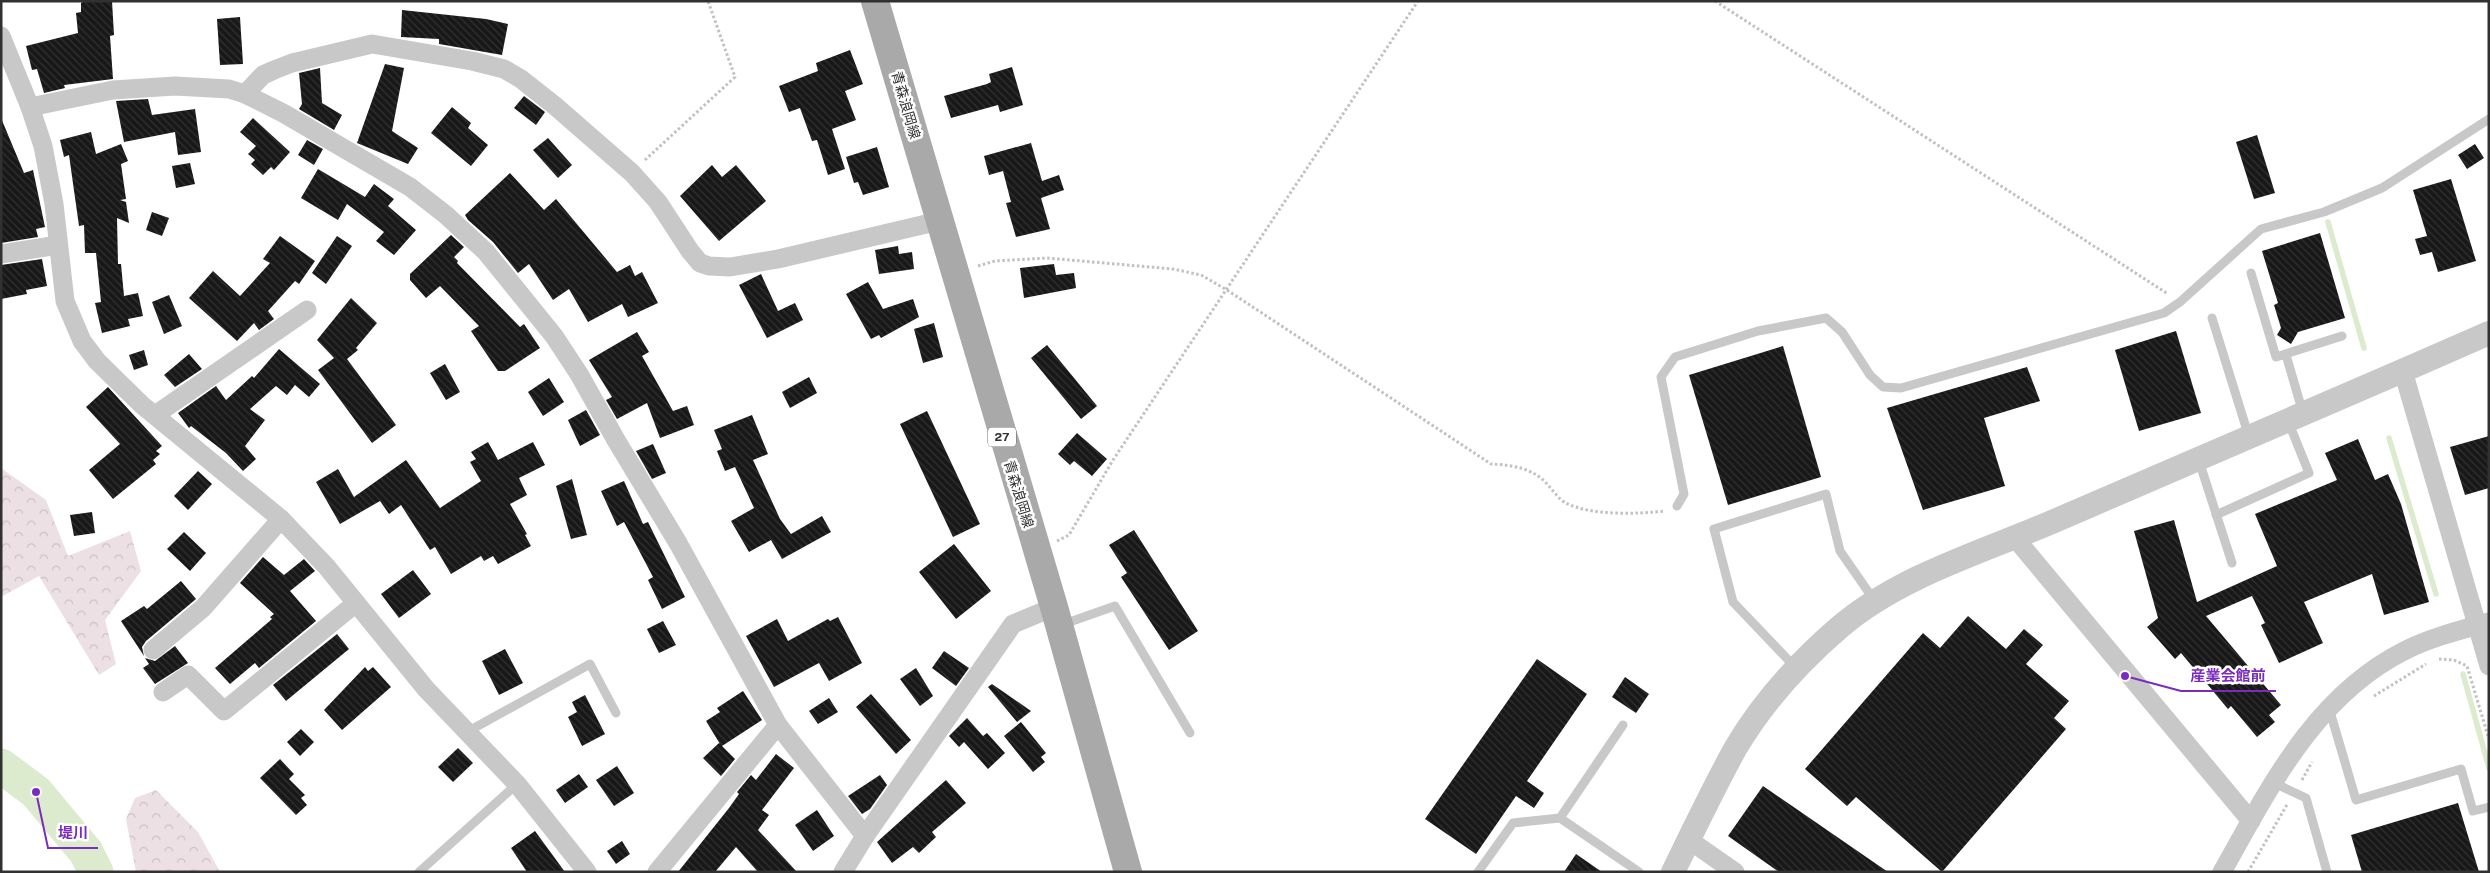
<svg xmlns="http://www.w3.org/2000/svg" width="2490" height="873" viewBox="0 0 2490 873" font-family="'Public Sans','Noto Sans JP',sans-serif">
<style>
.forest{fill:url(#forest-crowns)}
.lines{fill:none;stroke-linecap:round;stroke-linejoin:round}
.stream{stroke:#dceace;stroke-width:5.5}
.river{stroke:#dceace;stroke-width:35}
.building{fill:url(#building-back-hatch)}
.path{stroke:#c1c1c1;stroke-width:3;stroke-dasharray:2.5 2.5;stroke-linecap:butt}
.service{stroke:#c8c8c8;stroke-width:9}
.minor{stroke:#c8c8c8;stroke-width:19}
.tertiary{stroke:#c8c8c8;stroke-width:24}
.primary{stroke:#a9a9a9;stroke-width:28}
.labels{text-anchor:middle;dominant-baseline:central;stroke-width:5;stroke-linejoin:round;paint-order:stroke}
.shield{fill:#fff;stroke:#6f6f6f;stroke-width:1}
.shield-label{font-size:12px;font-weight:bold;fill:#313131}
.street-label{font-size:14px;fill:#313131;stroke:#fff}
.leader{fill:none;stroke:#7b2cbf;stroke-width:2}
.callout-dot{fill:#7b2cbf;stroke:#fff;stroke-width:2}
.callout-label{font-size:15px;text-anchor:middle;font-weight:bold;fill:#7b2cbf;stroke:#fff;stroke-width:5;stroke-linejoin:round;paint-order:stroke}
</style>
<defs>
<pattern id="forest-crowns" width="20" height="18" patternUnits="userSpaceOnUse" patternTransform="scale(1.25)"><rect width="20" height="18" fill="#ece0e5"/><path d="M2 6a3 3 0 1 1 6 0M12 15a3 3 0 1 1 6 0" fill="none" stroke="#cbc1c5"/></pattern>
<pattern id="building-back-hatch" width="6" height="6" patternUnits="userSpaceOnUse" patternTransform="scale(1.25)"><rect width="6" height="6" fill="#181818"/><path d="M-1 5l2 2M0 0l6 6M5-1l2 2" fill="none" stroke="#313131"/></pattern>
</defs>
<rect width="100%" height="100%" fill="#fff"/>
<!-- forest -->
<g class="forest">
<path d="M1 468 46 500 68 556 130 531 141 571 105 620 116 664 99 675 39 576 1 597Z"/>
<path d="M156 790 198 832 220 872H136L126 819 135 798Z"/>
</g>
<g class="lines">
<!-- stream -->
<g class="stream">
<path d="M2328 222 2364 348"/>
<path d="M2389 438 2436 594"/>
<path d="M2463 674 2489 768"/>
</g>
<!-- river -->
<path class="river" d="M1 766 36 792 86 852 96 872"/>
</g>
<!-- building -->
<g class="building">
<path d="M84 1H112L114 35 110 36 113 79 64 85 65 88 44 93 37 69 32 70 26 46 78 33 76 13 81 12V3Z"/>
<path d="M402 10 486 19 508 24 502 55 439 44V39L401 37Z"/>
<path d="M240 17 243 64 220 65 217 19Z"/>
<path d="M850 50 863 84 845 91 856 120 832 129 845 169 828 175 817 140 812 141 800 108 789 112 779 86 818 71 816 63Z"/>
<path d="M385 64 404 68 392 131 418 148 408 164 357 143Z"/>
<path d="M1012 67 1023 105 1000 112 998 105 951 118 944 96 987 84 991 82 989 74Z"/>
<path d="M320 68 322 103 342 115 334 130 299 109 302 104 299 73Z"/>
<path d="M524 96 545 112 536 125 514 108Z"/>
<path d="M148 99 152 115 195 109 201 152 178 155 175 132 124 142 116 101Z"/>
<path d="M452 107 471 123 468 128 488 145 471 166 431 133Z"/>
<path d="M1 118 24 173 33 170 45 227 36 229 38 237 1 243Z"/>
<path d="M253 118 290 152 274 170 271 167 263 175 251 164 255 160 248 154 256 146 240 132Z"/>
<path d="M91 132 96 154 121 144 128 161 121 164 126 199 120 200 126 202 129 223 117 218 118 264H121L124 296 138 293 143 316 128 319 130 326 102 333 95 303 101 302 96 253H85L84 225 79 226 69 155 64 157 60 140Z"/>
<path d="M2257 135 2275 193 2254 199 2236 142Z"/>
<path d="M548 138 572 165 558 178 533 150Z"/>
<path d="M307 140 323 149 314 165 298 155Z"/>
<path d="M1031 143 1042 181 1059 175 1064 190 1041 198 1050 229 1016 237 1006 203 1011 202 1003 171 989 175 984 156Z"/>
<path d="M2475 144 2484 158 2467 169 2458 155Z"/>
<path d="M877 147 889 187 863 195 858 182 854 183 846 157Z"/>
<path d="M190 163 195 184 176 188 172 166Z"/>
<path d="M712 165 722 177 736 165 766 201 719 241 680 196Z"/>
<path d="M318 169 365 197 374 184 394 199 388 206 416 230 394 255 376 241 384 232 347 204 338 220 301 198Z"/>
<path d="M510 173 544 210 556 199 617 272 630 265 635 276 642 272 658 303 628 317 622 304 588 322 569 289 553 300 529 264 518 273 493 242 468 220 465 215Z"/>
<path d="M2451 179 2476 261 2438 272 2432 252 2420 255 2415 239 2427 236 2413 190Z"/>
<path d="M152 212 169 218 162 236 146 230Z"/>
<path d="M2320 233 2345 318 2298 332 2291 344 2277 335 2281 328 2274 305 2278 303 2262 251Z"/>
<path d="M451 235 464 247 454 257 458 261 457 263 520 327 524 324 540 348 505 371H498L471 331 479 326 440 286 426 298 410 280V274Z"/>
<path d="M280 236 315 261 299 284 295 281 268 311 274 319 259 330 254 323 237 341 189 298 213 271 240 296 270 263 263 259Z"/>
<path d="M337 236 352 246 326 284 312 273Z"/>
<path d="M898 246 899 254 912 252 914 269 879 274 875 250Z"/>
<path d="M42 259 47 286 26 290 27 294 1 299V265Z"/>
<path d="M1054 264 1056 275 1074 273 1076 288 1024 298 1020 268Z"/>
<path d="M761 274 778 311 795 303 803 320 767 338 739 285Z"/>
<path d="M868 282 883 309 913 299 919 317 881 338 879 335 871 339 846 294Z"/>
<path d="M169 295 182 326 164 334 152 302Z"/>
<path d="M351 298 377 323 356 348 358 350 347 359 396 425 372 443 318 370 334 358 317 340Z"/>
<path d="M934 323 943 357 923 363 914 329Z"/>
<path d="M2176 331 2201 413 2139 431 2115 350Z"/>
<path d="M637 332 649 352 642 356 673 411 687 406 694 425 660 438 647 403 617 419 606 400 612 397 589 360Z"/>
<path d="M1047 345 1097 406 1081 419 1031 358Z"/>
<path d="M1783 346 1821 477 1728 505 1689 375Z"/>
<path d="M279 349 320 384 309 397 295 385 287 395 276 386 250 409 265 420 245 446 256 459 243 471 226 453 191 426 189 428 178 413 216 386 226 400 252 376 254 378Z"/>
<path d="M144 350 148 365 134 370 129 355Z"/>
<path d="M189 354 202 369 175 387 164 375Z"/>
<path d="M445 364 460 392 446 400 430 373Z"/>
<path d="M2027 367 2040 401 1984 418 2005 486 1923 510 1887 408Z"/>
<path d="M809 377 817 393 790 408 782 392Z"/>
<path d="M549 378 564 402 543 416 528 392Z"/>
<path d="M108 387 162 446 156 451 160 454 153 460 156 464 113 499 89 470 120 444 86 407Z"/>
<path d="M586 410 600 435 580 446 568 420Z"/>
<path d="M927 411 980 524 953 537 900 424Z"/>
<path d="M752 415 768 454 753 460 780 519 791 534 822 516 831 532 782 559 771 540 749 552 731 521 754 508 735 467 725 471 717 451 722 449 714 430Z"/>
<path d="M1077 433 1107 459 1092 476 1074 461 1070 465 1058 454Z"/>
<path d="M2489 436V488L2465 495 2450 447Z"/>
<path d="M2358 439 2375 480 2388 474 2401 504 2429 602 2384 615 2372 574 2304 602 2323 643 2279 663 2261 625 2265 623 2252 596 2206 616 2281 705 2269 715 2275 722 2257 737 2231 706 2228 709 2181 653 2175 659 2147 627 2158 618 2134 531 2174 520 2197 602 2277 566 2255 514 2337 480 2325 453Z"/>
<path d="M488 442 498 460 533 442 545 465 519 478 527 495 510 504 527 534 525 535 531 546 498 564 493 556 484 561 481 556 451 574 435 547 430 550 401 505 389 514 380 501 340 524 316 482 338 469 354 497 406 460 440 508 481 481 470 462 476 459 471 452Z"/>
<path d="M653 444 666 473 652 479 636 451Z"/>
<path d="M198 471 212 484 188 510 174 496Z"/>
<path d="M572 479 587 535 571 539 556 486Z"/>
<path d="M624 481 643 524 648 522 685 597 662 609 648 580 653 577 624 522 617 526 601 491Z"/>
<path d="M92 512 95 533 74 536 70 515Z"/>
<path d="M1134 530 1198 631 1169 650 1121 577 1127 573 1109 545Z"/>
<path d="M184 532 206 553 190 571 167 549Z"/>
<path d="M954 544 991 591 956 619 919 572Z"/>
<path d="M263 557 284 575 304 559 315 571 290 591 316 621 259 668 255 663 230 684 215 668 272 619 270 617 274 614 240 583Z"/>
<path d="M413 570 431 594 399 618 381 594Z"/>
<path d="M181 581 196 599 146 641 142 647 144 656 121 621 144 606 147 609Z"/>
<path d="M1968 616 2006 649 2024 629 2043 645 2026 664 2069 701 2054 718 2066 729 1942 872 1856 797 1847 806 1805 769 1923 633 1940 648Z"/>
<path d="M838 617 862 663 829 681 819 663 774 687 746 636 777 619 788 641 828 619 830 621Z"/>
<path d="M663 621 676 645 659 653 647 629Z"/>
<path d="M337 634 349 649 286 701 273 685Z"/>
<path d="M175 646 188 663 155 684 143 668 149 664 145 658 155 661Z"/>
<path d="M505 649 523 683 499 695 482 661Z"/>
<path d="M944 651 969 668 956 686 932 668Z"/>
<path d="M1537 659 1587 694 1527 781 1544 793 1534 808 1516 796 1476 854 1425 819Z"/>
<path d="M365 667 368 671 373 667 391 687 342 730 324 710Z"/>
<path d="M916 668 933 696 920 706 900 679Z"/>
<path d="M1625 677 1649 694 1636 713 1612 697Z"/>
<path d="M992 684 1031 711 1017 722 988 687Z"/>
<path d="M743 691 762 720 722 746 735 759 721 776 703 758 719 743 720 744 706 721 720 712 717 708Z"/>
<path d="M871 694 911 740 896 754 856 707Z"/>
<path d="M585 695 605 734 582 746 568 717 577 712 572 702Z"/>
<path d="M829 698 838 712 818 724 809 711Z"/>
<path d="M967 718 983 736 987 733 1005 753 988 769 964 742 959 747 949 736Z"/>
<path d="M1021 722 1046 753 1041 757 1045 762 1033 772 1004 736Z"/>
<path d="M301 729 314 742 300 756 287 742Z"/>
<path d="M458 748 473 763 453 782 438 767Z"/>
<path d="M776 754 794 768 762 810 769 815 758 830 797 872H758L736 847 715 872H678L729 808 739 794 737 792 751 775 756 780Z"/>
<path d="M280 759 294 774 289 779 305 795 301 798 307 805 296 815 260 778Z"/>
<path d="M617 766 634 793 614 806 596 780Z"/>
<path d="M579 774 588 787 565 803 556 790Z"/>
<path d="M880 775 887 785 870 809 862 814 848 796Z"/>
<path d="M946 780 966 803 932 832 936 837 919 853 913 847 892 863 877 842Z"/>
<path d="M1763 786 1888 872H1779L1728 836Z"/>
<path d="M2458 803 2479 872H2362L2351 835Z"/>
<path d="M817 810 834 836 813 851 795 825Z"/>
<path d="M535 831 565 872H527L511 848Z"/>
<path d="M622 841 630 854 616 864 607 851Z"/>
<path d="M1576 854 1602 872H1564Z"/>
</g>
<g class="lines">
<!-- path -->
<g class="path">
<path d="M1715 1 2168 294"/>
<path d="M645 160 735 77 708 1"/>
<path d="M978 266 995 261 1047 258 1173 269 1201 275 1227 290 1491 464C1512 465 1533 468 1547 484 1553 490 1559 500 1566 503 1591 516 1638 514 1665 511"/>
<path d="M1057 541 1069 535 1113 460 1418 1"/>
<path d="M2439 659 2454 660 2467 666 2489 739"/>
<path d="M2374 696 2426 664"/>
<path d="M2302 780 2312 762"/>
<path d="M2248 872 2288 803"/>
</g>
<!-- service -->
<g class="service">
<path d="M2251 273 2276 357 2342 336"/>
<path d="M2212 318 2249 437"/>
<path d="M2286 355 2303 413"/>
<path d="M2199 461 2232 563"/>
<path d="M1677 506 1684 494 1661 377 1675 357 1758 331 1826 318 1842 332 1870 375 1883 387 1901 388 2164 313 2180 302 2261 229 2324 212 2382 188 2489 119"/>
<path d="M2216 515 2309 473 2288 421"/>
<path d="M1061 625 1115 606 1190 733"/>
<path d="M1796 668 1733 602 1714 529 1826 494 1840 551 1874 600"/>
<path d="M2329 708 2356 800 2461 769 2473 811 2489 807"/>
<path d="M467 732 590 664 616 713"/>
<path d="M2274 783 2306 798 2327 872"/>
<path d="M1560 818 1623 725"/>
<path d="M419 872 517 784"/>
<path d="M1478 872 1513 823 1560 818 1639 872"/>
</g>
<!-- minor -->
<g class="minor">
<path d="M1 36 30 107 43 146 54 204 65 301 82 341 97 361 142 405 281 519 326 566 426 689 517 784 587 872"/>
<path d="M245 94 263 75 274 70 292 63 372 44 472 61 504 69 521 79 554 105 632 173 658 202 690 251 700 263 709 266 730 267 778 259 939 221"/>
<path d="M30 107 113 90 175 86 229 89 245 94 283 113 410 187 446 215 486 252 554 336 579 374 616 440 678 543 778 725 865 836"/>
<path d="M1 254 58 245"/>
<path d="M2403 371 2489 666"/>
<path d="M155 415 307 310"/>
<path d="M2015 538 2251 821"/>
<path d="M153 650 203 608 281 519"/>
<path d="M163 692 188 675 224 711 356 603"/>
<path d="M1689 840 1735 872"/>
<path d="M657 872 778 725"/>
<path d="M843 872 865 836 1013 624 1054 607"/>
<path d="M2222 872C2270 787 2315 695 2406 650 2432 637 2461 630 2489 622"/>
</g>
<!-- tertiary -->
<path class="tertiary" d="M1673 872C1693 831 1713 789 1735 749 1762 703 1800 661 1841 626 1903 574 1986 551 2059 519 2202 457 2346 396 2489 333"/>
<!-- primary -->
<path class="primary" d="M875 1 1054 607 1128 872"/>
</g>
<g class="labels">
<!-- shield labels -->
<rect class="shield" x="988" y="427.5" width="28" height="19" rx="4"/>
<g class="shield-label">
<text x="1002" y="437">27</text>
</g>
<!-- street labels -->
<g class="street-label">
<text transform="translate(906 105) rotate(74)">青森浪岡線</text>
<text transform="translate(1019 494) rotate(73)">青森浪岡線</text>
</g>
</g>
<!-- callouts -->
<path class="leader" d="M2125 676L2181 691H2276M36 792L48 848H98"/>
<g class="callout-dot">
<circle cx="2125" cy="676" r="5"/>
<circle cx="36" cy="792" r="5"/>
</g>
<g class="callout-label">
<text x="2228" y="681">産業会館前</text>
<text x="73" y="838">堤川</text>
</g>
<!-- border -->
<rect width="2490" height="873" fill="none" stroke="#313131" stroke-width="5"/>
</svg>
